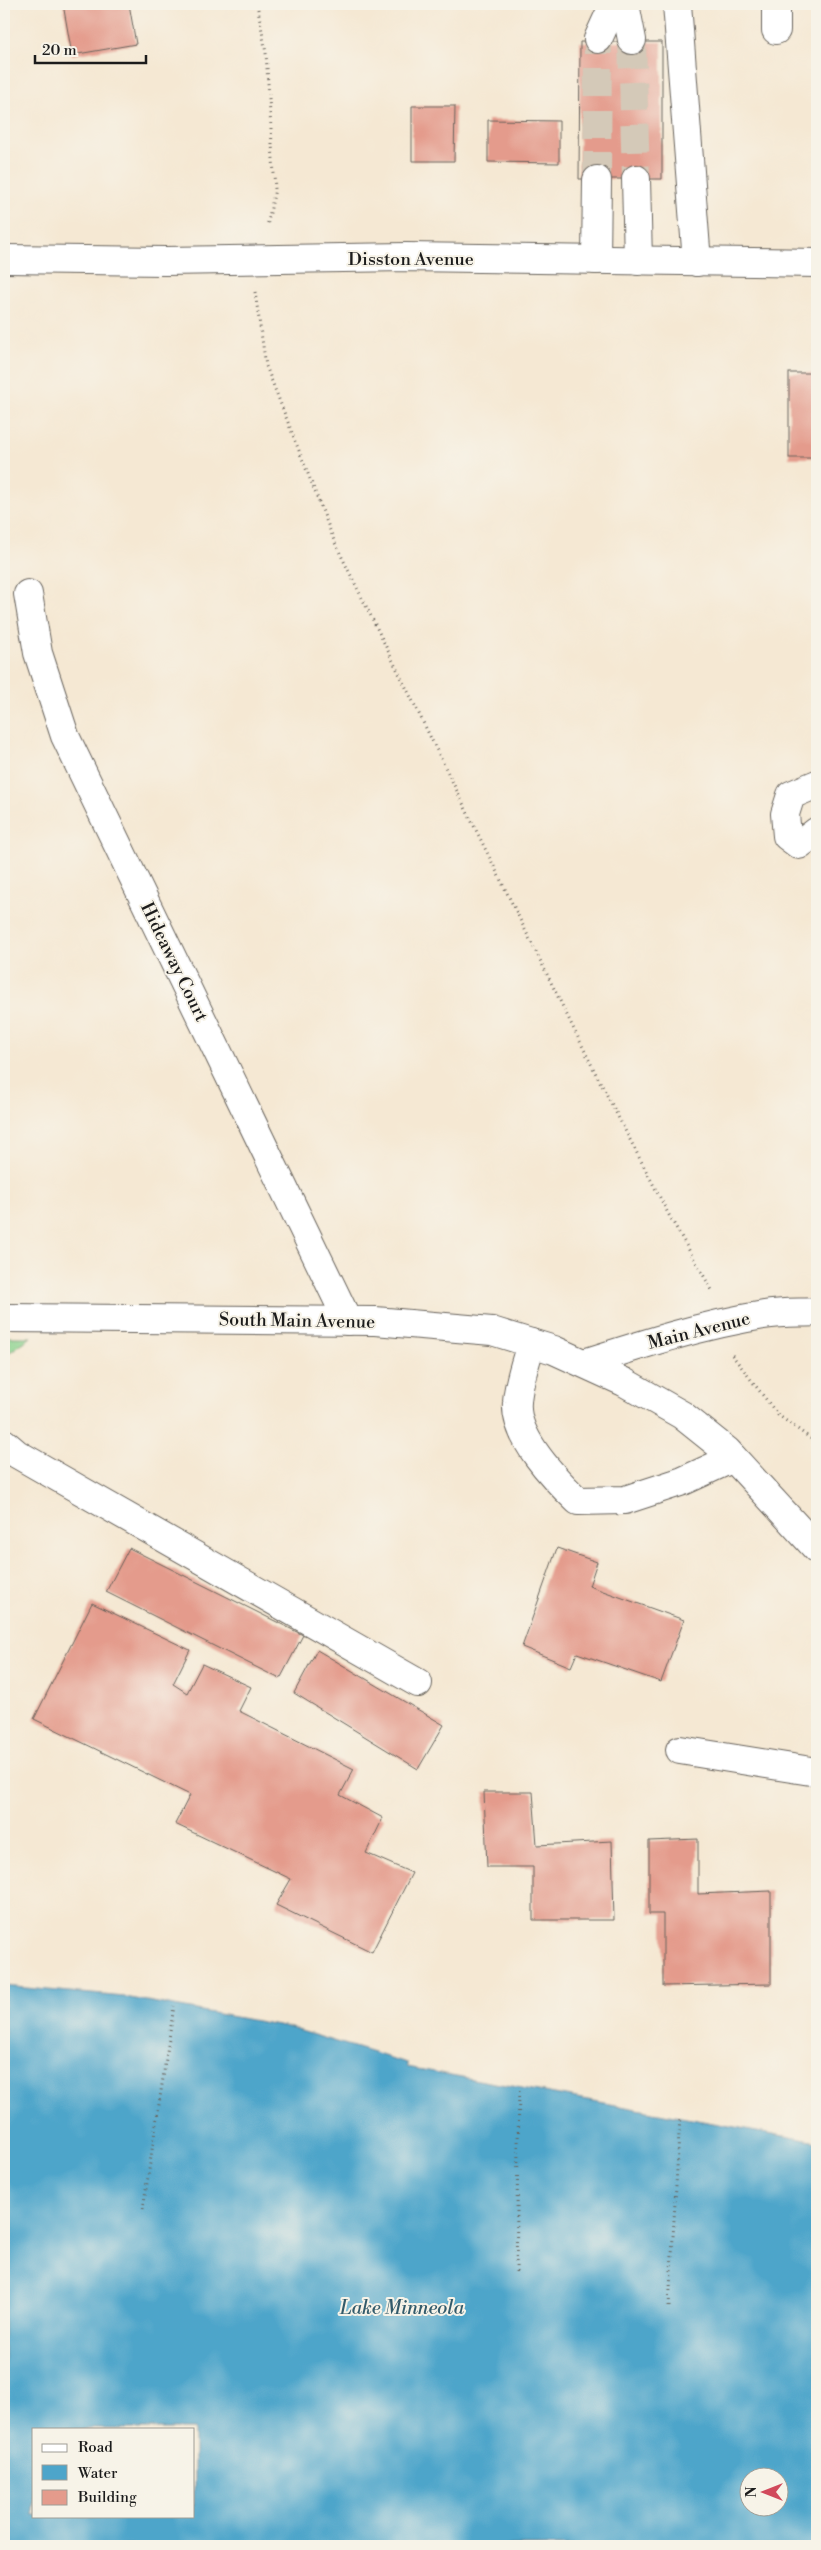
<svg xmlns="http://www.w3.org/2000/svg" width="821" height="2550" viewBox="0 0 821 2550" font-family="'Libre Bodoni',serif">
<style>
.green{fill:#89d18c;stroke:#527654}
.water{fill:#4da5ca;stroke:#346073;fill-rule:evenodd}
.building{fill:#e49b8c}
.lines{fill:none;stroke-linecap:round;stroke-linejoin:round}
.minor-tunnel{stroke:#d4c9b8;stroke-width:28;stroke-dasharray:28 14;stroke-linecap:butt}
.minor-casing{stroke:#68635c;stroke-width:30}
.path{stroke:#68635c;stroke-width:3;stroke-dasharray:1 4;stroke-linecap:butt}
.minor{stroke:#fff;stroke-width:28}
.labels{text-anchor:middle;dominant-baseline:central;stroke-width:4;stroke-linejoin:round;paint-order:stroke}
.street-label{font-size:18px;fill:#1c1c1c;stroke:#f7f3e8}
.water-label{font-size:19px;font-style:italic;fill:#325a6a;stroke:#f7f3e8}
</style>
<rect width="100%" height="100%" fill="#f7f3e8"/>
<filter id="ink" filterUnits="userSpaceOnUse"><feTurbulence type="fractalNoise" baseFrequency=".02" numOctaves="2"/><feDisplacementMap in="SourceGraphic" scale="10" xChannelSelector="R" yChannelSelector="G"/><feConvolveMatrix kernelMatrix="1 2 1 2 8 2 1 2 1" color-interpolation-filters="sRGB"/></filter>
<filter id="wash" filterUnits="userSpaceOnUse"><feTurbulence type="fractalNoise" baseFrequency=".0096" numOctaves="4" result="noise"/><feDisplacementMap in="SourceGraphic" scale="20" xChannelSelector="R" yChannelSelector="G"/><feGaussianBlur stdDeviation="1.12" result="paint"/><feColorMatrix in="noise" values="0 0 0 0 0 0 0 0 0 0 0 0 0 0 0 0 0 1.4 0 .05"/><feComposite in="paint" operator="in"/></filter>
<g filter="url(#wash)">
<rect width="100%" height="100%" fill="#f5e8d3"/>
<!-- green -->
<path class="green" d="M4 1337H31L4 1356Z"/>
<!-- water -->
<path class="water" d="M4 1986 125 1997 284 2026 407 2063V2067L817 2142V2546H4ZM34 2429H194V2516H34ZM748 2478H778V2508H748Z"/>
<g id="blocks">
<!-- building -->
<g class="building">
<path d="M63 4H129L136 44 72 55Z"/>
<path d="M580 42H662V179H579Z"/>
<path d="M412 106H455L454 161H412Z"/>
<path d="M488 120 559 121V163L488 162Z"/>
<rect x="789" y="373" width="28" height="85"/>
<path d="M129 1548 303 1635 280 1679 106 1592Z"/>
<path d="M557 1548 597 1562 589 1586 684 1620 661 1682 577 1653 571 1667 522 1647Z"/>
<path d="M92 1603 190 1650 173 1684 187 1693 202 1664 251 1687 239 1711 354 1769 340 1795 383 1818 366 1853 412 1873 372 1952 276 1905 291 1879 175 1824 190 1795 34 1719Z"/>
<path d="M317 1650 444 1725 418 1769 294 1693Z"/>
<path d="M484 1792H533L537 1845 612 1841 614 1920H533V1867H487Z"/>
<path d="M698 1839V1894L771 1891V1984L663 1986V1914H649V1841Z"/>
</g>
</g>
</g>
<g filter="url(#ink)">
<use href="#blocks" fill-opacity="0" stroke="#68635c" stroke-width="1"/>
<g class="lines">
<!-- minor-tunnel -->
<g class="minor-tunnel">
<path d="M632 40 636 179"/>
<path d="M597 180 598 39"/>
</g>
<defs>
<g id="minor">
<path d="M625 4 632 40"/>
<path d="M677 4 697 262"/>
<path d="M776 30V4"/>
<path d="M598 39 614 4"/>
<path d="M636 179 638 261"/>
<path d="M4 259 165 261 406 257 817 263"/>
<path d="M596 260 597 180"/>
<path d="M28 594 38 653 65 736 348 1321"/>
<path d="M817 784 791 795 785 814 787 836 799 845 817 831"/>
<path d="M4 1318 375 1321 492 1331 554 1350 624 1382 682 1415 727 1451 817 1549"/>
<path d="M531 1343C526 1362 518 1383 517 1402 514 1437 555 1479 578 1501L625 1500 683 1481 733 1458"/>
<path d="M584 1363C643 1344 702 1325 764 1315 781 1312 800 1313 817 1312"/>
<path d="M4 1443 17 1454 418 1683"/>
<path d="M680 1750 817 1772"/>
</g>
</defs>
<!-- minor casing -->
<use href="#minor" class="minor-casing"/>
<!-- path -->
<g class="path">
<path d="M257 4 266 53 275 189 267 227"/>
<path d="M255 292 266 366 335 543 595 1072 670 1217 713 1292"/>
<path d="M732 1355 778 1415 817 1443"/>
<path d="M143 2209 174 2006"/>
<path d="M516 2272 519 2087"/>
<path d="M669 2306 680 2117"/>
</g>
<!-- minor -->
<use href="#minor" class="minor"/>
</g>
</g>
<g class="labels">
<!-- street labels -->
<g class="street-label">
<text x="411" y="259">Disston Avenue</text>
<text transform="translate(174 962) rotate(64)">Hideaway Court</text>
<text transform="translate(297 1321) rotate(1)">South Main Avenue</text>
<text transform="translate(699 1331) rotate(-14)">Main Avenue</text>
</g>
<!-- water labels -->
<g class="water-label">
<text x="402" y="2308">Lake Minneola</text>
</g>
</g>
<!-- margin -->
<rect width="821" height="2550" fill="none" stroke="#f7f3e8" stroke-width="20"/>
<!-- legend -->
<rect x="32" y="2428" width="162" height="90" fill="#f7f3e8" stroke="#9f9d96"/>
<rect x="42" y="2444" width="25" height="8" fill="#ffffff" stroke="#9f9d96"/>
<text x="78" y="2452" font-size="15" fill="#1c1c1c">Road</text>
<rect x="42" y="2465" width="25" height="15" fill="#4da5ca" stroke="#9f9d96"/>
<text x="78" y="2478" font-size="15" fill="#1c1c1c">Water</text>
<rect x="42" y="2490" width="25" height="15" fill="#e49b8c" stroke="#9f9d96"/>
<text x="78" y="2502" font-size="15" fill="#1c1c1c">Building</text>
<!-- north arrow -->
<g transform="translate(764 2492) rotate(270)"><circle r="24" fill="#f7f3e8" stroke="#9f9d96"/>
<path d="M0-4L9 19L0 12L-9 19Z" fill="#d1495b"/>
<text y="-8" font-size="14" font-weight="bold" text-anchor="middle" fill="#1c1c1c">N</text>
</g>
<!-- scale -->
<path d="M35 55v8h111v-8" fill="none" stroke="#1c1c1c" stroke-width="2.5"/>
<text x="42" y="55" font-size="15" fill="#1c1c1c" stroke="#f7f3e8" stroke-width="4" paint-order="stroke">20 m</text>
</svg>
